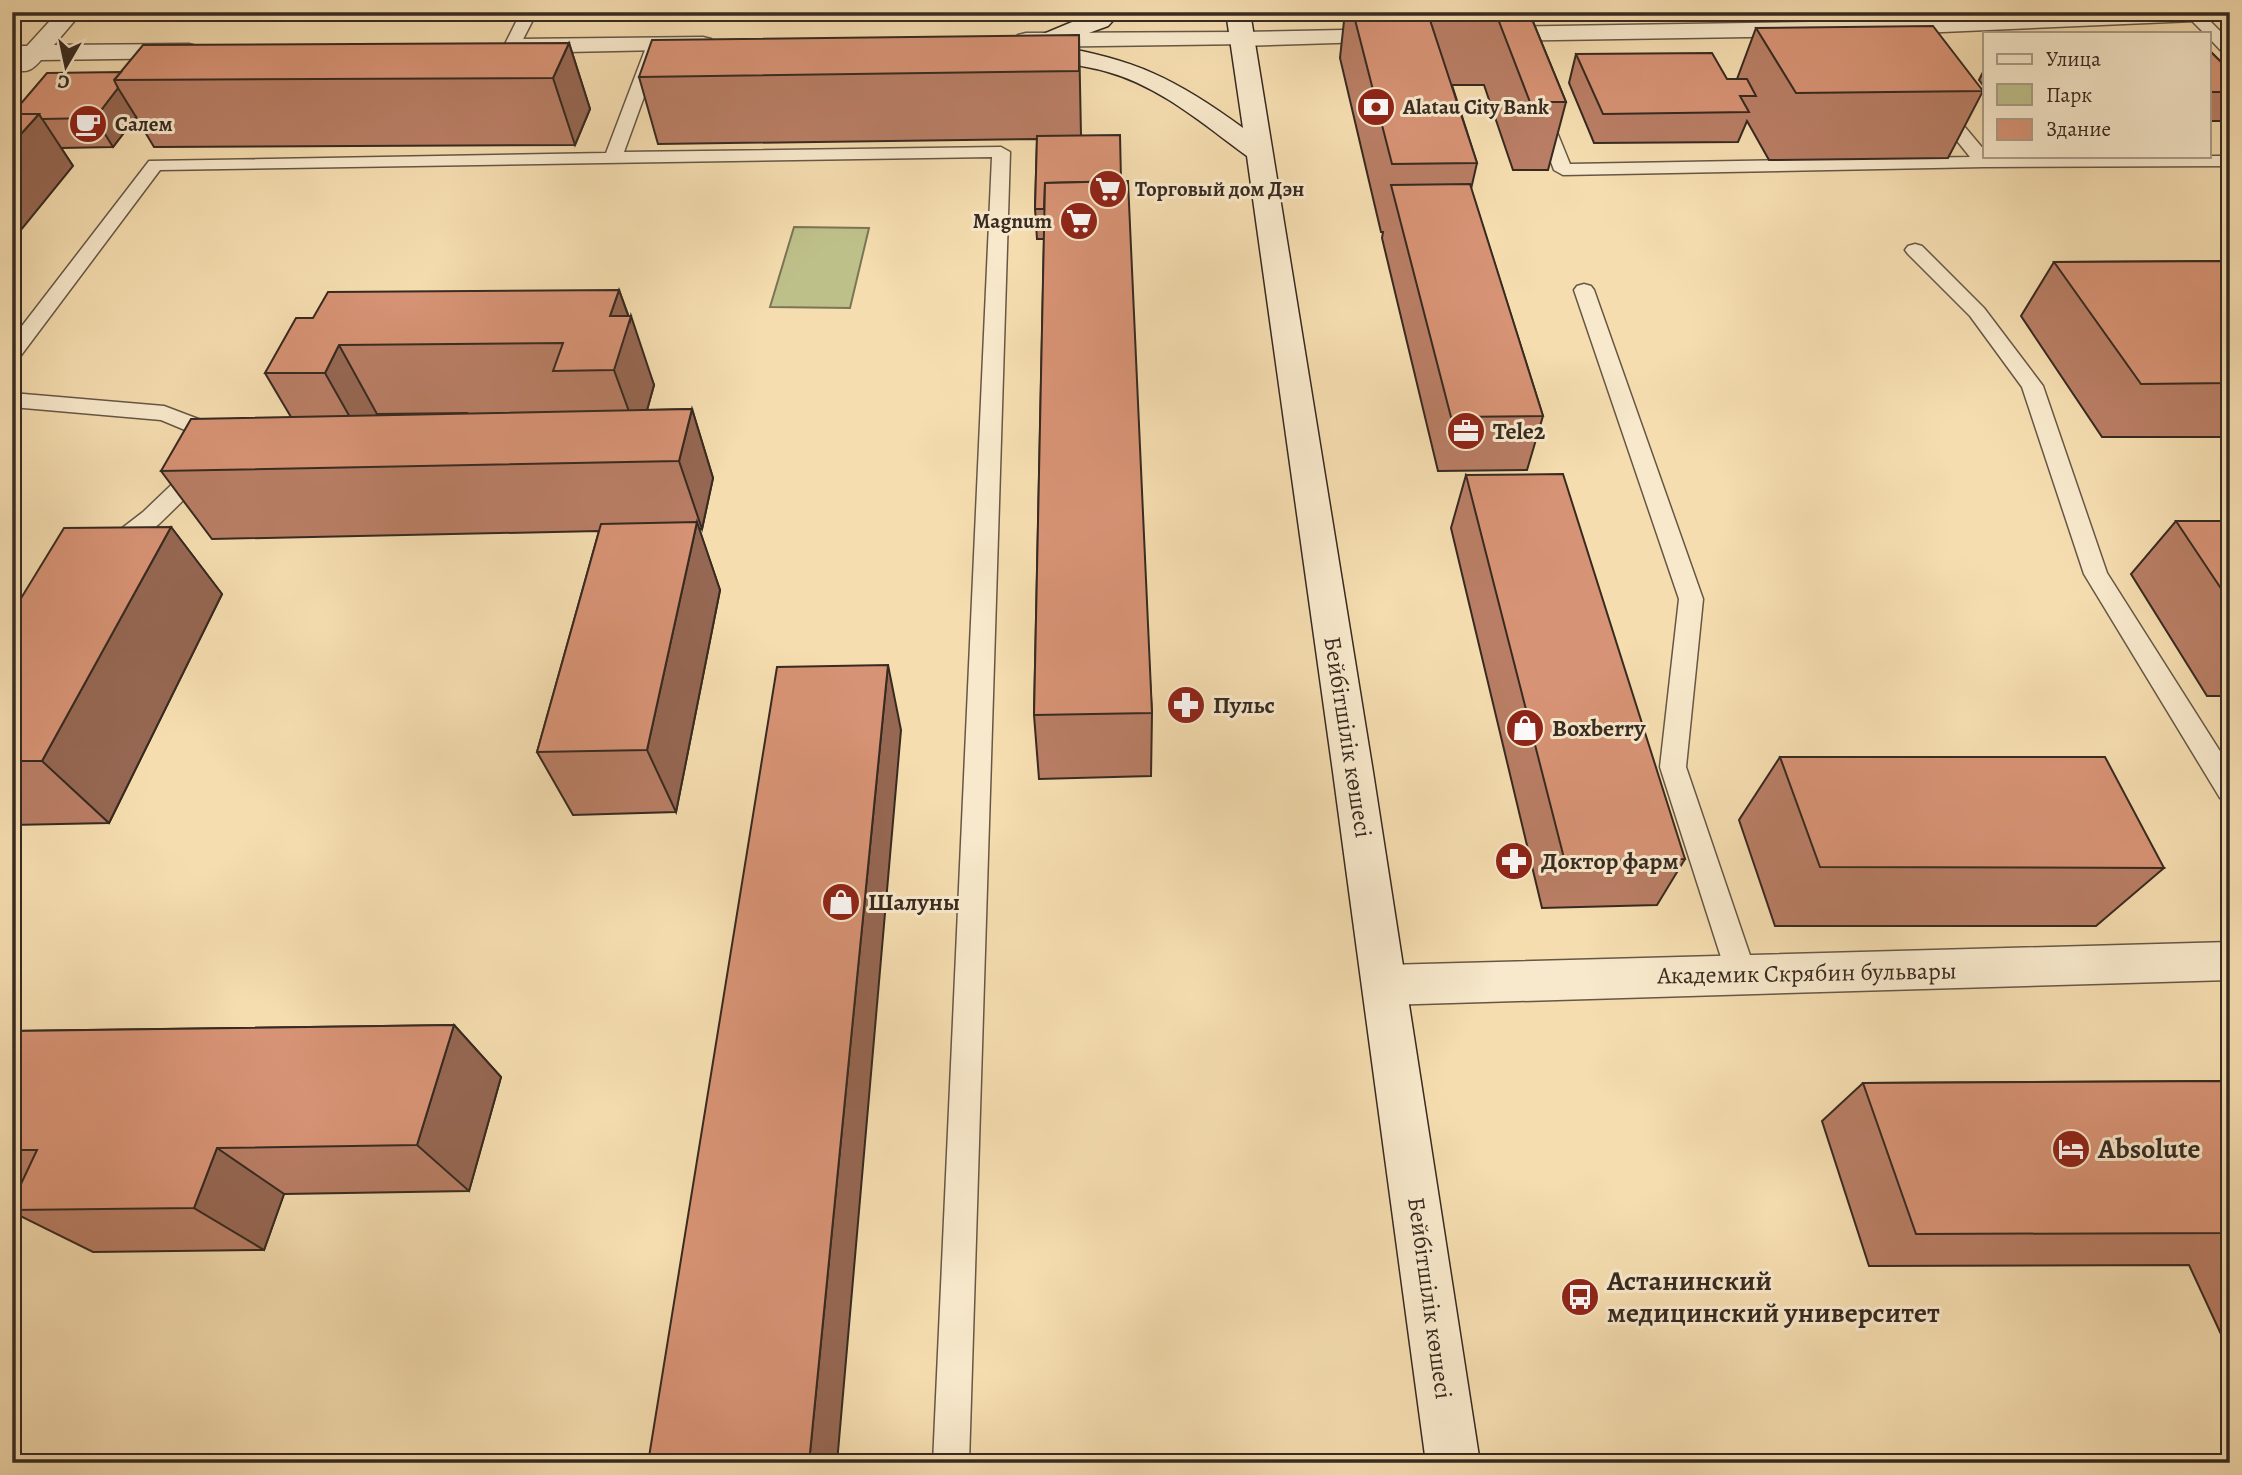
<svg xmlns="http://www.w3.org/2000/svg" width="2242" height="1475" viewBox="0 0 2242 1475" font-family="Alegreya,serif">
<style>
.green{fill:#bec08a;stroke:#7a7556;stroke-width:2}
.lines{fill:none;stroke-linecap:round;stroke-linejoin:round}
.service-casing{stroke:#665745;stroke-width:3}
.minor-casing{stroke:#665745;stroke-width:3}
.tertiary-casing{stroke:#665745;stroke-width:3}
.secondary-casing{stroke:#372a21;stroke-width:3}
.service{fill:#f8e9cc;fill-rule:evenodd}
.minor{fill:#f8e9cc;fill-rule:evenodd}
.tertiary{fill:#f8e9cc;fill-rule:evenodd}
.secondary{fill:#f8e9cc;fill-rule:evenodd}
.wall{fill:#b97e65;stroke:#372a21;stroke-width:2;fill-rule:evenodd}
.shaded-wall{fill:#966752;stroke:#372a21;stroke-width:2}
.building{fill:#d79375;stroke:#372a21;stroke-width:2}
.labels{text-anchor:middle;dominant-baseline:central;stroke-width:6;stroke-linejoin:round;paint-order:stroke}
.far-poi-label{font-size:21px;font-weight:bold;fill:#372a21;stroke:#f8e9cc;text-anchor:start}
.poi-label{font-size:24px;font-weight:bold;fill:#372a21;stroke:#f8e9cc;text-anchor:start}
.street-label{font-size:24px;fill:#372a21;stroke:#f8e9cc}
.near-poi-label{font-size:28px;font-weight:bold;fill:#372a21;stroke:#f8e9cc;text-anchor:start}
</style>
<rect width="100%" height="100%" fill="#f5ddb0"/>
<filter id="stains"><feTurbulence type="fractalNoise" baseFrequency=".00286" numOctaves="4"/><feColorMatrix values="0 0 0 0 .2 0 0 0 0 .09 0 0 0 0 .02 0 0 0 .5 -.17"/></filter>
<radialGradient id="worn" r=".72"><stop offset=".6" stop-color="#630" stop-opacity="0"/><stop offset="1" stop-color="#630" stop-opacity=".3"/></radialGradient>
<!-- green -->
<path class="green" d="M794 227 869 228 850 308 770 307Z"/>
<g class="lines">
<defs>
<g id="service">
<path d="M521 12H537L518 49H506L504 46Z"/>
<path d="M2187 12H2230V19H2208L2230 41V56L2224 54 2209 38V33H2204L2188 17Z"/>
<path d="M653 45 661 50 624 152 1001 147 1010 152 969 1463H933L992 157 160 170 19 358 12 359V339L149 161 606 153 645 50Z"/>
<path d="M1938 101 1944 102 1985 151V156H2230V166L1984 167 1563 175 1554 170 1533 114 1536 110H1548L1570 164 1970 157 1929 106Z"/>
<path d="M1915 244 1922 246 1984 308 2043 386 2107 573 2230 767V801L2220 798 2084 574 2022 387 1970 316 1908 254 1905 250 1908 246Z"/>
<path d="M1584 284 1591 286 1594 290 1703 599 1686 767 1757 976 1752 985 1742 989 1732 985 1727 976 1660 767 1679 599 1574 290 1577 286Z"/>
<path d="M12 393 164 406 201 420 221 444 207 477 159 524 120 554 112 556 104 554 100 548 104 542 143 512 189 468 199 445 185 430 161 420 12 407Z"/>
</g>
<g id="minor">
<path d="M2074 12 2206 14 2202 19 2194 21 1874 35 1485 41 1477 39 1473 34 1477 29 1485 27 1874 21Z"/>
<path d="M1393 29 1401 31 1405 36 1401 41 1241 46 1233 44 1229 39 1233 34 1241 32Z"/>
<path d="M2230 942V980L1385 1005 1370 999 1363 985 1370 971 1385 965Z"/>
</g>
<g id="tertiary">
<path d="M12 12H30L27 17 12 22Z"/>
<path d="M58 12H82L54 45 189 44 197 46 201 51 197 56 189 58 41 60C32 70 28 73 14 70L12 46H27Z"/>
<path d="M1241 32 1249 34 1253 39 1249 44 1026 47 1018 45 1014 40 1018 35 1026 33Z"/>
<path d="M703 37 711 39 715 44 711 49 518 53 510 51 506 46 510 41 518 39Z"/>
</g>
<path id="secondary" d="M1096 12H1121L1108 26 1053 46C1133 58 1178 80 1243 128L1226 12H1250L1373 772 1480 1463H1426L1333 772 1247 156C1203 124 1161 87 1108 72 1078 63 1047 63 1018 55L1014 50 1018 45H1040L1037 40 1041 35Z"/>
</defs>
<!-- service casing -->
<use href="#service" class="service-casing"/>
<!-- minor casing -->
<use href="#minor" class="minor-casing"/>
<!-- tertiary casing -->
<use href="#tertiary" class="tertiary-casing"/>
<!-- secondary casing -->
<use href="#secondary" class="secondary-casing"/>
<!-- service -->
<use href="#service" class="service"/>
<!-- minor -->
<use href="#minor" class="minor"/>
<!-- tertiary -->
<use href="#tertiary" class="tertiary"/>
<!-- secondary -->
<use href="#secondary" class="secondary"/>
</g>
<!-- wall -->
<g class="wall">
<path d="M143 12H215L211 17 146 18Z"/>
<path d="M578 12H643L642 14 579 15Z"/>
<path d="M1345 12H1529L1566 102 1548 170H1513L1484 85H1452L1477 163 1471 189 1543 416 1527 470 1438 471 1382 238 1383 232H1381L1340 58Z"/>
<path d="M1756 28 1983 91 1948 158 1769 160 1747 121 1738 142 1594 143 1569 83 1576 54 1727 79H1737Z"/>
<path d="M1079 35 1081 135 1121 181 1152 713 1151 776 1039 779 1034 715 1044 239H1037L1035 209 1037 139 658 144 639 77Z"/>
<path d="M569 43 590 109 575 145 154 147 136 117 113 147 61 148 73 166 12 113 121 72Z"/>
<path d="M2209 50 2230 71V121H2209Z"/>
<path d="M1985 68V88L1979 80Z"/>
<path d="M2230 261V437H2102L2021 316 2054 262Z"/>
<path d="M619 290 654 385 647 410 692 409 713 478 702 529H699L720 590 676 812 573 815 537 752 599 531 212 539 161 471 291 417 265 373 313 318ZM468 413 376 415 377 414Z"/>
<path d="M1466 475 1685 859 1657 905 1542 908 1451 528Z"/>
<path d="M2176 521H2230V696H2207L2131 574Z"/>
<path d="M171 527 222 594 109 823 12 825V613Z"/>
<path d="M1780 757 2164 868 2096 926H1775L1739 820Z"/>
<path d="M454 1025 501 1077 469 1191 284 1194 264 1250 93 1252 12 1212V1203L15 1196H12V1031Z"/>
<path d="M2230 1081V1345H2226L2189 1265 1869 1266 1822 1121 1863 1083Z"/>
</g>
<!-- shaded-wall -->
<g class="shaded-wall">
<path d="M209 12H215L211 17Z"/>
<path d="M569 43 590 109 575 145 553 78Z"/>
<path d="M118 88 136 117 113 147 95 118Z"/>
<path d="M39 114 73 166 12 241V144Z"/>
<path d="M619 290 630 321 631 316 654 385 639 439 614 370 610 316Z"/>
<path d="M339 345 377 414 364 442 325 373Z"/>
<path d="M692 409 713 478 702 529 679 461Z"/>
<path d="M697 522 720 590 676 812 647 750Z"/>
<path d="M171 527 222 594 109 823 42 761Z"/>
<path d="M888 665 901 730 837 1463H809Z"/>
<path d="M454 1025 501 1077 469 1191 417 1145Z"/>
<path d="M217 1148 284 1194 264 1250 194 1208Z"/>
</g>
<!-- building -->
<g class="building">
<path d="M1353 12H1529L1566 102H1530L1498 19 1430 20 1477 163 1392 164Z"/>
<path d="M1933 26 1983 91 1796 93 1756 28Z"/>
<path d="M1079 35V71L639 77 652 40Z"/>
<path d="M569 43 553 78 114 80 143 45Z"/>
<path d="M2209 50 2230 71V92H2209Z"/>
<path d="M1712 53 1727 79H1747L1756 96H1740L1749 112 1603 114 1576 54Z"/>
<path d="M121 72 114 80 118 88 95 118 42 119 39 114H12L47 73Z"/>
<path d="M12 114H39L12 144Z"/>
<path d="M1120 135 1121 181 1045 183 1044 209H1035L1037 136Z"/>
<path d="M1128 181 1152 713 1034 715 1045 183Z"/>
<path d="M1470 184 1543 416 1451 417 1391 185Z"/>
<path d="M2230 261V383L2141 384 2054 262Z"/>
<path d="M619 290 610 316H631L614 370 553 371 563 343 339 345 325 373H265L296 318H313L328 292Z"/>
<path d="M692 409 679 461 161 471 191 419Z"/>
<path d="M1563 474 1685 859 1565 862 1466 475Z"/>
<path d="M2176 521H2230V602Z"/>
<path d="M697 522 647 750 537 752 601 524Z"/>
<path d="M171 527 42 761H12V613L64 528Z"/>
<path d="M888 665 809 1463H648L777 667Z"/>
<path d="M1780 757H2105L2164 868 1820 867Z"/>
<path d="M454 1025 417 1145 217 1148 194 1208 12 1210V1203L37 1150H12V1031Z"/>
<path d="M2230 1081V1233L1916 1234 1863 1083Z"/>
</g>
<!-- icons -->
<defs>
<symbol id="bank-disc" viewBox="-11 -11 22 22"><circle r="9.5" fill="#8f2418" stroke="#f8e9cc"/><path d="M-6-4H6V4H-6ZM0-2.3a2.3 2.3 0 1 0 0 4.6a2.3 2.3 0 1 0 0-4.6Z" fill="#fff"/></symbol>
<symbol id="cafe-disc" viewBox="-11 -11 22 22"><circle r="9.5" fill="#8f2418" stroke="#f8e9cc"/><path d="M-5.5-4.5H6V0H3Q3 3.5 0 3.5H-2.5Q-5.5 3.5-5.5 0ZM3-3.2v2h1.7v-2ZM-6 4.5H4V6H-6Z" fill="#fff"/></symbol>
<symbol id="supermarket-disc" viewBox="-11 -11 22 22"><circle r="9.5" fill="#8f2418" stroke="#f8e9cc"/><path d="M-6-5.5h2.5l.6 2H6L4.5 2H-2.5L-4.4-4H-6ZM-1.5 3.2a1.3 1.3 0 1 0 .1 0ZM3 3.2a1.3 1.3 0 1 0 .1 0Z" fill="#fff"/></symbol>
<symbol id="office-disc" viewBox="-11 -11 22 22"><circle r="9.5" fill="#8f2418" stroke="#f8e9cc"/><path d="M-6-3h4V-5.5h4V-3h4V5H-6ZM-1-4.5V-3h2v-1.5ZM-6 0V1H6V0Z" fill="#fff"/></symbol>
<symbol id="pharmacy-disc" viewBox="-11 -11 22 22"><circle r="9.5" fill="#8f2418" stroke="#f8e9cc"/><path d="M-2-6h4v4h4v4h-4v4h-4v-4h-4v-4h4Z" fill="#fff"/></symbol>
<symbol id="shop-disc" viewBox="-11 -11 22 22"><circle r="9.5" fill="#8f2418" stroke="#f8e9cc"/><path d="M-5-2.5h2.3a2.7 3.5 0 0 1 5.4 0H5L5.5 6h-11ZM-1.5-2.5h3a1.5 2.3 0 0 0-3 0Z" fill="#fff"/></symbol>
<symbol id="hotel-disc" viewBox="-11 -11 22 22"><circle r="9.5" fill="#8f2418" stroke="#f8e9cc"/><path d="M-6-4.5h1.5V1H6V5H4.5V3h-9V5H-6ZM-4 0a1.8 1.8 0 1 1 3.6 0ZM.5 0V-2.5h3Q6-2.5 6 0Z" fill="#fff"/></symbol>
<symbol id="bus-disc" viewBox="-11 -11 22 22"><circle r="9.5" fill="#8f2418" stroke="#f8e9cc"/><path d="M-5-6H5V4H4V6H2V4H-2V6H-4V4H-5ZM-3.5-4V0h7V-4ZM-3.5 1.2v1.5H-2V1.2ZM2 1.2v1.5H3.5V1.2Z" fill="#fff"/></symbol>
</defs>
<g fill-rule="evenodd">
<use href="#bank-disc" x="1354" y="85" width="44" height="44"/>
<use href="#cafe-disc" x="66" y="102" width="44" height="44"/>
<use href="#supermarket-disc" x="1086" y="167" width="44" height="44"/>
<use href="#supermarket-disc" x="1057" y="199" width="44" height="44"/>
<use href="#office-disc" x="1444" y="409" width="44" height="44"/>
<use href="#pharmacy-disc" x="1164" y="683" width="44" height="44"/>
<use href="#shop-disc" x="1503" y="706" width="44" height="44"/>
<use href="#pharmacy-disc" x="1492" y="839" width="44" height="44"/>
<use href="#shop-disc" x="819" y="880" width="44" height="44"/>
<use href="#hotel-disc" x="2049" y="1127" width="44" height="44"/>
<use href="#bus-disc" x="1558" y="1275" width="44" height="44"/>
</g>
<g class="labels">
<!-- far-poi labels -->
<g class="far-poi-label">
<text x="1403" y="107">Alatau City Bank</text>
<text x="115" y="124">Салем</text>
<text x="1135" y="189">Торговый дом Дэн</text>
<text x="1052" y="221" text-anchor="end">Magnum</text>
</g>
<!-- poi labels -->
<g class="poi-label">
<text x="1493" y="431">Tele2</text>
<text x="1213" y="705">Пульс</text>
<text x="1552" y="728">Boxberry</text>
<text x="1541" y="861">Доктор фарм</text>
<text x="868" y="902">Шалуны</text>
</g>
<!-- street labels -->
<g class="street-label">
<text transform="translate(1348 737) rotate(81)">Бейбітшілік көшесі</text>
<text transform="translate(1807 973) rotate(-1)">Академик Скрябин бульвары</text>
<text transform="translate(1430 1298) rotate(82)">Бейбітшілік көшесі</text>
</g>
<!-- near-poi labels -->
<g class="near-poi-label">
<text x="2098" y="1149">Absolute</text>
<text x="1607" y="1281">Астанинский<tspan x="1607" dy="32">медицинский университет</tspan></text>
</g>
</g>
<!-- margin -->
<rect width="2242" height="1475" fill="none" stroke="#f5ddb0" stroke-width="42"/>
<rect x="14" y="14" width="2214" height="1447" fill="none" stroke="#372a21" stroke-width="3.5"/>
<rect x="21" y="21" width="2200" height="1433" fill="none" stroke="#372a21" stroke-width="2"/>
<!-- legend -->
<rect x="1983" y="32" width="228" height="126" fill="#f8e9cc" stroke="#ab9d88" stroke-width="2"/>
<rect x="1997" y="54" width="35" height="10" fill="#f8e9cc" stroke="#ab9d88" stroke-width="2"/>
<text x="2046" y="66" font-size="21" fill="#372a21">Улица</text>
<rect x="1997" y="84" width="35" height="21" fill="#bec08a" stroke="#ab9d88" stroke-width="2"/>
<text x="2046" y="102" font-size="21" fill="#372a21">Парк</text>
<rect x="1997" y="119" width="35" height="21" fill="#d79375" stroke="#ab9d88" stroke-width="2"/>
<text x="2046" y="136" font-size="21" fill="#372a21">Здание</text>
<!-- north arrow -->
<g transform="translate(66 66) rotate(189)" stroke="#f8e9cc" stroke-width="5" paint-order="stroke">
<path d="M0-5L12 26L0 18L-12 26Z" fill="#372a21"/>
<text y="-10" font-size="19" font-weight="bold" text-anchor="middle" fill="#372a21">С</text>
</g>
<rect width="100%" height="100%" filter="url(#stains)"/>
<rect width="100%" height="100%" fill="url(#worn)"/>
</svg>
